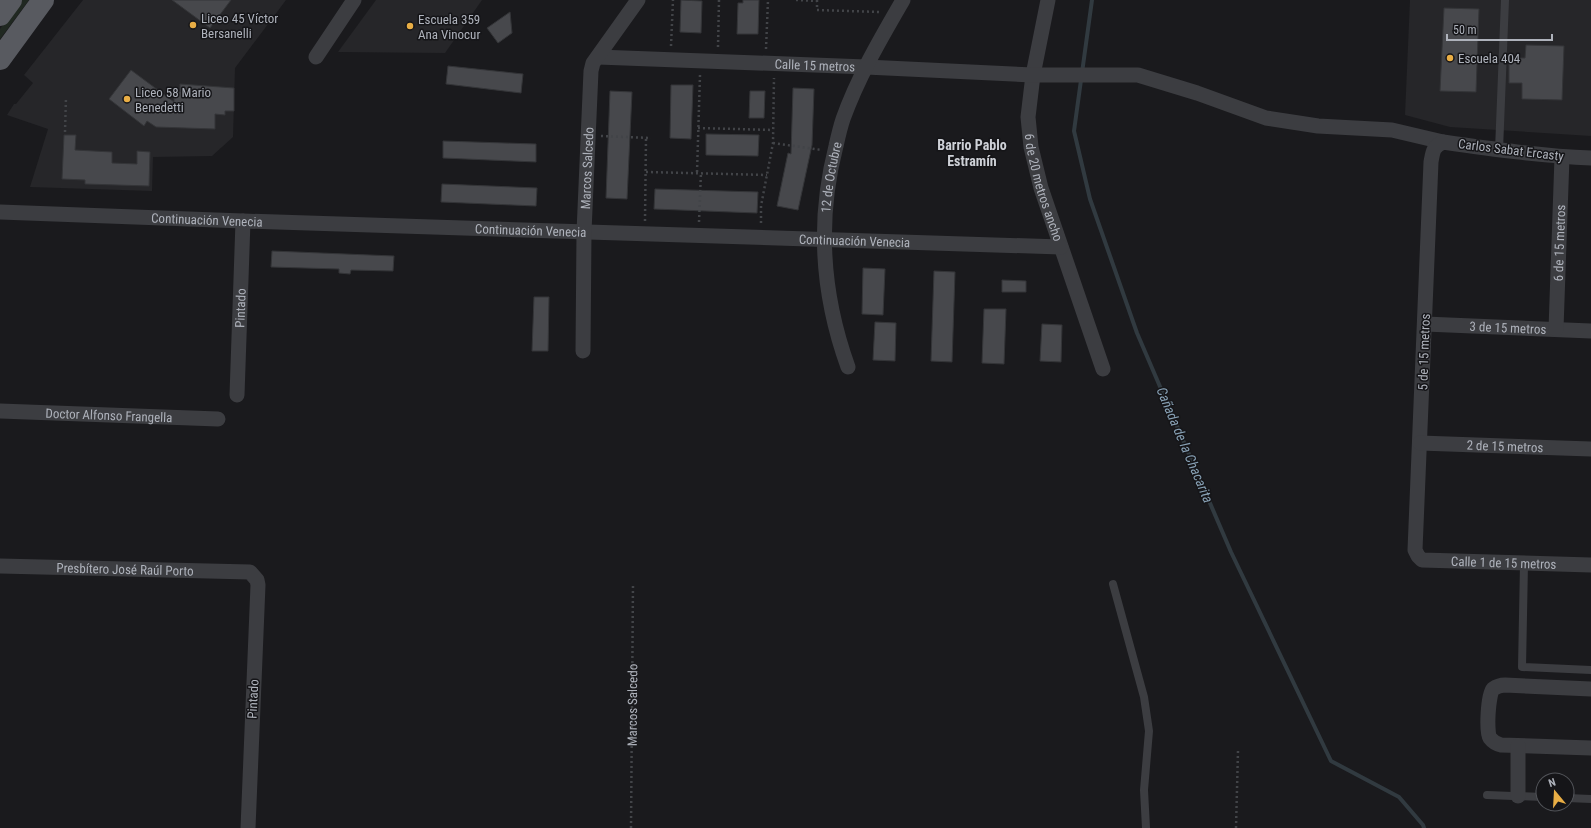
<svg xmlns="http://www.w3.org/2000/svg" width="1591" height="828" viewBox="0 0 1591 828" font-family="'Roboto Condensed',sans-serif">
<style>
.built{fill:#262629}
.green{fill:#202821}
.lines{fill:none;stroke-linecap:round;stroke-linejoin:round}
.stream{stroke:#313a40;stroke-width:4}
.building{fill:#47484c;stroke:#343538}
.path{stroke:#424448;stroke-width:2.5;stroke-dasharray:2 3;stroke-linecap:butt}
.service{stroke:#3c3d41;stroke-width:8}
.minor{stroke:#3c3d41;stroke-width:15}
.primary{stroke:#585a60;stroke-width:22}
.poi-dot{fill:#e9ae45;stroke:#151518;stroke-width:1.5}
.labels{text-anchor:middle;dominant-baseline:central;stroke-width:3;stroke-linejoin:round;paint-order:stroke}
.poi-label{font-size:13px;fill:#aeb2bb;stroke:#151518;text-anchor:start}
.street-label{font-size:13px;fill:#aeb2bb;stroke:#151518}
.neighbourhood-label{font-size:14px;font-weight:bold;fill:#ced1d7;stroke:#151518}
.water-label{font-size:14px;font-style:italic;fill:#87a0b4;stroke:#151518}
</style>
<rect width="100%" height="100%" fill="#1a1a1d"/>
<!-- built -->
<g class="built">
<path d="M83 0H286L235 68 233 137 212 156 153 157 152 191 30 187 48 129 7 115 14 104H16L33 83 24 75Z"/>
<path d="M376 0H482L445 53 338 52Z"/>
<path d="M1410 0H1591V136L1450 127 1405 115Z"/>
</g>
<!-- green -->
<path class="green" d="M21 0H29L0 39V29Z"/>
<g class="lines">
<!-- stream -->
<path class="stream" d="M1092 0 1074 131 1090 199 1137 333 1231 552 1331 761 1399 797 1423 825 1424 828"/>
</g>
<!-- building -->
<g class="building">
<path d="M172 0H231L210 28Z"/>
<path d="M681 0 702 1 701 33 680 32Z"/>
<path d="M743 0H759L758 34H737L738 3H743Z"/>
<path d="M1444 8 1479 9 1476 92 1440 91Z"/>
<path d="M510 12 512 33 498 43 487 28Z"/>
<path d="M1526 45 1564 46 1562 100 1522 99V83H1509V58H1525Z"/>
<path d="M448 66 523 74 521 93 446 84Z"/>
<path d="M131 70 174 102V91L180 92V84L234 88V111H225V115L215 114V129L156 127 147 121 144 126 109 99Z"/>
<path d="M671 85H693L691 139 670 138Z"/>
<path d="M793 88 814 89 812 145 798 210 777 206 788 153 791 154Z"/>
<path d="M610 91 632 92 627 199 606 198Z"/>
<path d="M750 91H765L764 118H749Z"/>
<path d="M706 134 759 135 758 156 706 155Z"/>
<path d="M64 135H76L75 150 112 152V163L137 164V151L150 152 149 186 85 184V180L62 179Z"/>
<path d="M443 141 536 144V162L443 158Z"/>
<path d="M442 184 537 188 536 206 441 202Z"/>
<path d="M655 189 758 192 757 213 654 209Z"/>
<path d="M272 251 394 256 393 271 351 270 350 274 339 273V269L271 267Z"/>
<path d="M863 268 885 269 883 315 862 314Z"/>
<path d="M934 271 955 272 952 362 931 361Z"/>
<path d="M1002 280 1026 281V292H1002Z"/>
<path d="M534 297H549L548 351H532Z"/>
<path d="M984 309H1006L1004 364 982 363Z"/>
<path d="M875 322 896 323 895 361 873 360Z"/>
<path d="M1042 324 1062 325 1061 362 1040 361Z"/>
</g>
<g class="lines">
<!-- path -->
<g class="path">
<path d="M796 0 817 1"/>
<path d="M817 0V10L879 12"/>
<path d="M671 46 673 0"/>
<path d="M718 47 719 0"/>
<path d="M766 49 768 0"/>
<path d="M698 128 773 130"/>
<path d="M65 132 66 97"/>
<path d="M601 136 651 138"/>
<path d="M773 143 822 150"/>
<path d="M646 172 767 175"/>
<path d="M697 172 700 75"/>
<path d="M645 221 646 138"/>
<path d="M699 222 701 172"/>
<path d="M761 223V206L773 143 774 78"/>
<path id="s1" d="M631 828 633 583"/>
<path d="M1236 828 1238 751"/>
</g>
<!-- service -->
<g class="service">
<path d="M1499 150 1505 0"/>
<path d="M1524 564 1522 667 1591 670"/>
<path d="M1113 584 1144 697 1149 731 1144 790 1146 828"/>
<path d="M1487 795 1543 797"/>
<path d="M1567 798 1591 799"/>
</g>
<!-- minor -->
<g class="minor">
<path id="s2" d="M1048 0 1033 75 1028 117 1031 147 1041 188 1103 369"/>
<path d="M316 57 354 0"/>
<path id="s3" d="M598 57 866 67 1033 75H1138L1197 93 1266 118 1318 126 1392 130 1443 142"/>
<path id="s4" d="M1591 158C1541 156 1492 149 1443 142 1433 147 1433 151 1431 162L1415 550 1418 556 1422 560 1591 565"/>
<path id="s5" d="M0 212 243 221 1061 247"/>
<path id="s6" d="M1425 324 1591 331"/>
<path id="s7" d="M1556 329 1562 157"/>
<path id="s8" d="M583 351 584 232 591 71 593 63 638 0"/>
<path id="s9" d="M848 367C822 295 817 220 836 146 838 137 840 128 843 119 858 77 881 38 903 0"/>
<path id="s10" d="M237 395 243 221"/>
<path id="s11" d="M0 411 218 419"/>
<path id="s12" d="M1420 443 1591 449"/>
<path id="s13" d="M0 566 250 572 257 580 258 585 248 828"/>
<path d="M1591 689 1505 685C1501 685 1497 686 1493 689 1488 695 1486 732 1490 738 1493 742 1497 744 1501 745L1591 748"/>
<path d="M1518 746V796"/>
</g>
<!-- primary -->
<g class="primary">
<path d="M0 15 11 0"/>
<path d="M0 59 43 0"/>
</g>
</g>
<!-- markers -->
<g class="poi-dot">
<circle cx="193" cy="25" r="4"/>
<circle cx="410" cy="26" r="4"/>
<circle cx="1450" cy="58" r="4"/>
<circle cx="127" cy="99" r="4"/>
</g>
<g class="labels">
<!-- poi labels -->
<g class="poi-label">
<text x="201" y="18">Liceo 45 Víctor<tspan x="201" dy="15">Bersanelli</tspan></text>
<text x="418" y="19">Escuela 359<tspan x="418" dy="15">Ana Vinocur</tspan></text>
<text x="1458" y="58">Escuela 404</text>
<text x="135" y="92">Liceo 58 Mario<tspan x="135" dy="15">Benedetti</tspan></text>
</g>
<!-- street labels -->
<g class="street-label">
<text stroke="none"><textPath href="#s3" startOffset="217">Calle 15 metros</textPath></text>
<text transform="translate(1511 150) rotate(7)">Carlos Sabat Ercasty</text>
<text stroke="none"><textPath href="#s8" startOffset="183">Marcos Salcedo</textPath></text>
<text stroke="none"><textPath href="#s9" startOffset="193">12 de Octubre</textPath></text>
<text stroke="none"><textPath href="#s2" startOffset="191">6 de 20 metros ancho</textPath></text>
<text stroke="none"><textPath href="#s5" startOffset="207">Continuación Venecia</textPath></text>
<text stroke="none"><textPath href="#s5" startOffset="531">Continuación Venecia</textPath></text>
<text stroke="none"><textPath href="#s5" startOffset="855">Continuación Venecia</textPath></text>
<text stroke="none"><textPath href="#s7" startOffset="86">6 de 15 metros</textPath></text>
<text stroke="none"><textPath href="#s10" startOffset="87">Pintado</textPath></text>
<text stroke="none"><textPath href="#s6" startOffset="83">3 de 15 metros</textPath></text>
<text transform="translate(1424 352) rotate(-88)">5 de 15 metros</text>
<text stroke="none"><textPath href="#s11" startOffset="109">Doctor Alfonso Frangella</textPath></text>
<text stroke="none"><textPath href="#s12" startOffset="85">2 de 15 metros</textPath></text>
<text stroke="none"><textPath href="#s4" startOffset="656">Calle 1 de 15 metros</textPath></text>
<text stroke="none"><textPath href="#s13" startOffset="125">Presbítero José Raúl Porto</textPath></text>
<text transform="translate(253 699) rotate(-87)">Pintado</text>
<text stroke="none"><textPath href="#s1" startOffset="123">Marcos Salcedo</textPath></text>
</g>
<!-- neighbourhood labels -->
<g class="neighbourhood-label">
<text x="972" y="145">Barrio Pablo<tspan x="972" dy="16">Estramín</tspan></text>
</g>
<!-- water labels -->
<g class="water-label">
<text transform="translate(1185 445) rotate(67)">Cañada de la Chacarita</text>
</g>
</g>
<!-- north arrow -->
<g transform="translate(1555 792) rotate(342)"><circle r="19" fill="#151518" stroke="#525459"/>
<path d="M0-3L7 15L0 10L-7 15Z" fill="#e9ae45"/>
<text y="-6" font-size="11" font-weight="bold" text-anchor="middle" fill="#aeb2bb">N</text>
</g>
<!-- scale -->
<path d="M1447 34v6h105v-6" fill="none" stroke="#aeb2bb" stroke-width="2"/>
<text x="1453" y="34" font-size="12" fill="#aeb2bb" stroke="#151518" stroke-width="3" paint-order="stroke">50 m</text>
</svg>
